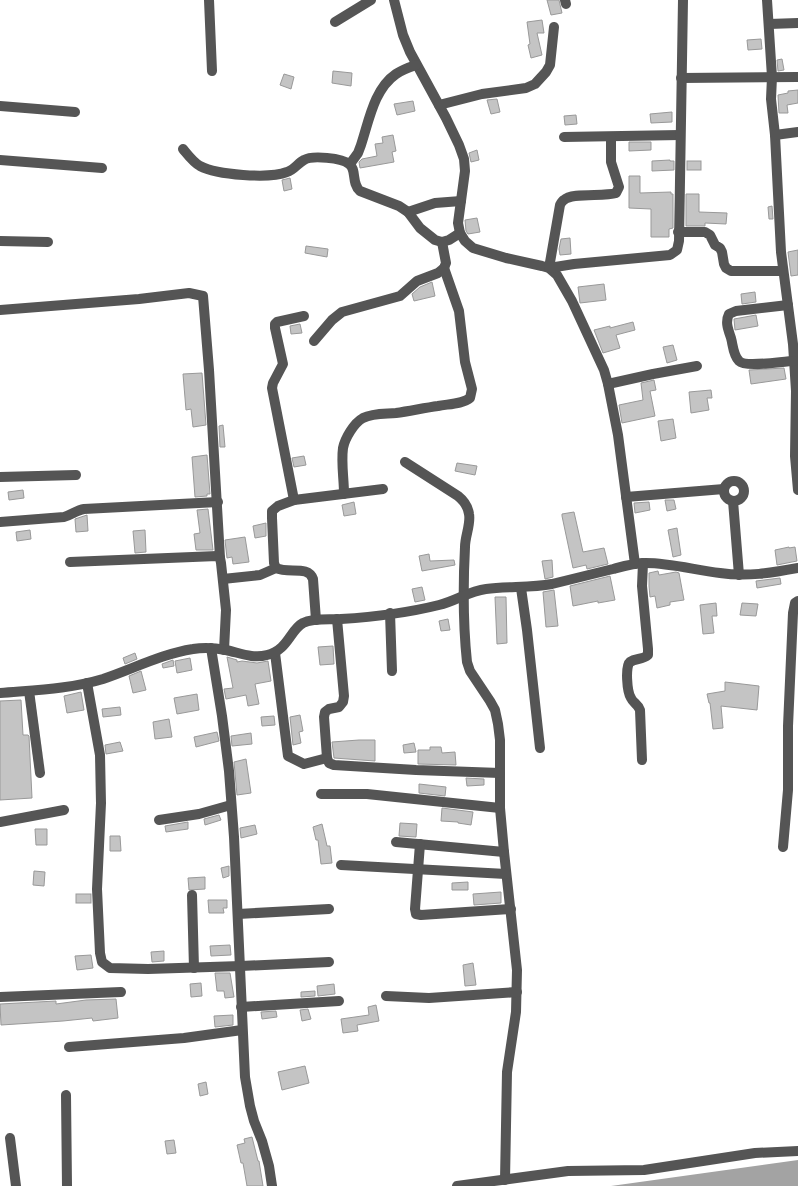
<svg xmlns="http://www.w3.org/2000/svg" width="798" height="1186" viewBox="0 0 798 1186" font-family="'Varela Round',sans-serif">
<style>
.water{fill:#a3a3a3}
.building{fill:#c4c4c4;stroke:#999}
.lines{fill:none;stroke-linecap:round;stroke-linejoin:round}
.minor{stroke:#555;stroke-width:10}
</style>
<rect width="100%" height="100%" fill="#fff"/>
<!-- water -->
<path class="water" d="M798 1160V1186H611Z"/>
<!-- building -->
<g class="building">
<path d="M547 0H559L562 13 551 15Z"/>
<path d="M542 20 544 33H537L542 55 531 58 528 45 530 44 527 22Z"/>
<path d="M761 39 762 49 748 50 747 40Z"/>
<path d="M782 59 784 70 778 71 777 60Z"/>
<path d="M333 71 352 73 351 86 332 83Z"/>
<path d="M284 74 294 77 291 89 280 85Z"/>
<path d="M798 90V103L787 105 788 113H779L778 95 788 93V91Z"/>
<path d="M497 99 500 112 491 114 487 100Z"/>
<path d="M413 101 415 111 397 115 394 104Z"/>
<path d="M672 112V122L651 123 650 114Z"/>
<path d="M576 115 577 124 565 125 564 116Z"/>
<path d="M393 135 396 151 392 152 394 162 360 168 359 162 362 159 377 156 375 144 383 143 382 137Z"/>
<path d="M629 142H651V150L629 151Z"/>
<path d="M477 150 479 160 471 162 469 153Z"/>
<path d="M670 160V161H674V170L652 171V161Z"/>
<rect x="687" y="161" width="14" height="9"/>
<path d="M629 176H640V193L671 192V194H673V228L669 229V237H651V209L629 208Z"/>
<path d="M290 178 292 189 284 191 282 180Z"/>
<path d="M686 194H699V212L727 213 726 224 705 223V226H686Z"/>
<path d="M772 206 773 219H769L768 207Z"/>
<path d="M477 218 480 232 468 234 466 231 465 220Z"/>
<path d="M570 238 571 254 560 255 559 249 561 239Z"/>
<path d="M306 246 328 249 327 257 305 253Z"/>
<path d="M798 250V275L791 276 788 252Z"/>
<path d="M432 282 435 296 414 301 412 294 420 287Z"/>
<path d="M604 284 606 300 580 303 578 287Z"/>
<path d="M755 292 756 302 742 304 741 294Z"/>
<path d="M756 315 758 326 735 330 734 319Z"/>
<path d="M633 322 635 330 616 335 620 348 603 353 594 330 610 326V328Z"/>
<path d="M300 324 302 333 291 334 290 326Z"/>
<path d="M673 345 677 360 667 363 663 347Z"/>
<path d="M784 368 786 379 751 384 749 370Z"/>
<path d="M202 373 206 425 193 427 191 409 186 410 183 374Z"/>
<path d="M654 380 656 390 650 391 655 416 622 423 619 405 643 400 641 383Z"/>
<path d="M711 390 712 398H707L709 410 691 413 689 392Z"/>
<path d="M673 419 676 438 661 441 658 421Z"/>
<path d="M223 425 225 447H220L219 426Z"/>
<path d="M207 455 210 494H207V496L195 497 192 457Z"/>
<path d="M304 456 306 465 294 467 292 458Z"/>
<path d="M457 463 477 466 475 475 455 471Z"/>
<path d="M23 490 24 498 9 500 8 492Z"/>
<path d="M665 500H674L676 509 667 511Z"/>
<path d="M354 502 356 514 344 516 342 505Z"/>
<path d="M649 502 650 510 635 513 634 503Z"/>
<path d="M208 509 213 550H196L194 534 200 533 197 510Z"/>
<path d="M574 512 583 552 604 548 608 564 587 569 586 565 573 568 562 516V514Z"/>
<path d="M87 515 88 531 76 532 75 519Z"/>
<path d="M266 523V536L255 538 253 526Z"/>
<path d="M677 528 681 555 673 557 668 530Z"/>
<path d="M30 530 31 539 17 541 16 532Z"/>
<path d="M145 530 146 552 135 553 133 531Z"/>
<path d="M245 537 249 562 233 564 232 557 227 558 225 540Z"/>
<path d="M789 547V548L795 547 797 561 777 565 775 550Z"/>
<path d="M429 554 430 561 454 560 455 565 422 571 419 556Z"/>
<path d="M552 560 553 577 545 579 542 561Z"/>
<path d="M658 571 659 575 676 572 679 573 684 600 670 602V605L657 608 655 596 650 597 649 586V573Z"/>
<path d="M610 576 615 600 598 603V601L573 606 570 586Z"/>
<path d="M780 578 781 584 757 588 756 581Z"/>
<path d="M422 587 425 600 415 602 412 589Z"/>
<path d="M554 590 558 626 546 627 543 592Z"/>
<path d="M495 597H506L507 643 497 644Z"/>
<path d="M716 603 717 616H712L714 633 703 634 700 605Z"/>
<path d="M742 603 758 604 756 616 740 615Z"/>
<path d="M448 619 450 630 441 631 439 621Z"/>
<path d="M333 646 334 664 320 665 318 647Z"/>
<path d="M135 653 137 659 125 664 123 658Z"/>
<path d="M227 657 237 660V662L242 661 257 663 268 661 271 681 255 684 259 704 248 706 246 695 226 699 224 689 233 688Z"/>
<path d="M190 658 192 670 177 673 175 661Z"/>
<path d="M173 660 174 666 163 668 162 664Z"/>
<path d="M141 671 146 690 133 693 129 676Z"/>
<path d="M725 682 759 686 757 710 721 706 723 728 713 729 710 703H709L707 694 725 691Z"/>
<path d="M81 692 84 710 67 713 64 696Z"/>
<path d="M197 694 199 710 177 714 174 698Z"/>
<path d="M21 700 23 735H28L29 736 32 798 0 800V701Z"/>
<path d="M120 707 121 715 103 717 102 709Z"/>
<path d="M300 715 303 731 299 732 301 743 293 745 290 717Z"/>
<path d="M274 716 275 725 262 726 261 717Z"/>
<path d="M169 719 172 737 155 739 153 722Z"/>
<path d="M217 732 219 741 196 747 194 737Z"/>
<path d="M251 733 252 744 232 746 231 736Z"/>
<path d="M359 740H375V761L334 758 332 742Z"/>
<path d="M120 742 123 751 106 754 105 745Z"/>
<path d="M414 743 416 752 404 753 403 745Z"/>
<path d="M430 747H441L442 753 455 752 456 765 418 764V750H430Z"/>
<path d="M246 759 251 793 237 795 234 762Z"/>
<path d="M466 778 484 779V785L467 786Z"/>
<path d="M419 784 446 787 445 796 419 793Z"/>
<path d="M442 808 473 812 471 825 458 823V822L441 821Z"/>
<path d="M219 815 221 820 205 825 204 819Z"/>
<path d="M188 822V829L166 832 165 826Z"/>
<path d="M400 823 417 824 416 837 399 836Z"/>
<path d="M322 824 327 846H330L332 863 321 864 318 840H316L313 827Z"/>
<path d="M255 825 257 834 241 838 240 828Z"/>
<path d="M35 829H47V845H36Z"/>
<path d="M110 836H120L121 851H110Z"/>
<path d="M229 866V876L223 878 221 868Z"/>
<path d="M34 871 45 872 44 886 33 885Z"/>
<path d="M205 877V889L189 890 188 878Z"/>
<path d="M468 882V890H452V883Z"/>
<path d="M501 892V903L474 905 473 894Z"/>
<rect x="76" y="894" width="15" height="9"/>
<path d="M208 900H227V908H223L224 913H209Z"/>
<path d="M230 945 231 955 211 956 210 946Z"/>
<path d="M164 951V961L152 962 151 952Z"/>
<path d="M91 955 93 968 77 970 75 956Z"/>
<path d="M473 963 476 985 465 986 463 965Z"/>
<path d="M215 973H230L234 997 225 998 224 991H217Z"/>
<path d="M201 983 202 996 191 997 190 984Z"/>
<path d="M334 984 335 994 318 996 317 986Z"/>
<path d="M315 991V996L301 997V992Z"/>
<path d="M116 999 118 1018 93 1021 92 1018 63 1021 1 1025 0 1004 56 1001V1004L86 1000Z"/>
<path d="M376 1005 379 1021 357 1025 358 1031 343 1033 341 1019 369 1015 368 1007Z"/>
<path d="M308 1009 311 1019 302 1021 300 1010Z"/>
<path d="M276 1011 277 1017 262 1019 261 1012Z"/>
<path d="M233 1015V1025L215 1027 214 1016Z"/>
<path d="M305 1066 309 1083 282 1090 278 1072Z"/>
<path d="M206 1082 208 1094 200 1096 198 1084Z"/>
<path d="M252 1137 258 1161H259L263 1186H247L243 1163H241L237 1145 245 1143 244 1139Z"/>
<path d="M174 1140 176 1153 167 1154 165 1141Z"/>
</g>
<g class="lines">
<!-- minor -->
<g class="minor">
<path d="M209 0 212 71"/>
<path d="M394 0 403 35 410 52 446 118 459 145 464 159 465 171 458 223 460 233 465 241 473 248 506 258 542 266 549 268 557 275 572 301 604 370 608 384 618 435 635 564"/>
<path d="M565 0 566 4"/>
<path d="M767 0 772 77 771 99 775 135 781 252 793 344 796 391 795 456 798 490"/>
<path d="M335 22 371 0"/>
<path d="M769 24 798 23"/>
<path d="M681 78 798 77"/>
<path d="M439 105 482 94 526 88 535 84 546 72 550 65 554 27"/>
<path d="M0 106 75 112"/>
<path d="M775 135 798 132"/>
<path d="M564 137 680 135"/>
<path d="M611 137V162L619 187 616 193C604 197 572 192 564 200 562 201 561 203 560 205L549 268 574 264 670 255 677 250 679 241 683 0"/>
<path d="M183 149C188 155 193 162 200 166 217 175 269 179 287 172 294 170 298 163 304 160 312 155 342 158 349 164 357 169 351 183 360 191L399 206 408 212 420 228 435 240 442 242 449 240 460 233"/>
<path d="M0 160 102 168"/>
<path d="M350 164 358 153 361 145C369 121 374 89 396 74 402 70 410 67 416 65"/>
<path d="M408 212 435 203 461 201"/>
<path d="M678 232H705L710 235 715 245 720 248 722 252 724 264 726 268 731 271H783"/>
<path d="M0 241 48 242"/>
<path d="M788 305 736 311 729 314C725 322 728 329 731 338 733 345 733 355 739 361 746 368 783 361 794 361"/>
<path d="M0 310 139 299 189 293 203 296 209 370 220 558"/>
<path d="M314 341 332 320 342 312 400 296 417 281 438 273 444 268 446 263 442 242"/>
<path d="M608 384 653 374 697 366"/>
<path d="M405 462 458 496C463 500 468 507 469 514 471 524 465 536 465 547 463 585 463 624 467 662L470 671 490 701 495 710 498 724 500 740V808L504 852 517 970 516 1012 507 1072 505 1180"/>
<path d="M0 477 76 475"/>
<circle cx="734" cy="491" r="10"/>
<path d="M344 494C344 479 341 463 343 448 345 438 354 423 363 418 373 413 386 414 396 413 410 411 424 408 438 406 448 404 463 404 470 398L472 389 465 362 459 311 444 268"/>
<path d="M626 497 724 489"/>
<path d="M294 500 272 388 273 383 283 364 275 328V324L277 322 304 316"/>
<path d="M733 501 739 575"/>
<path d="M0 522 64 517C71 515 77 510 84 509L218 502"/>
<path d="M70 562 217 556 220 558 221 563 226 610 224 650"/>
<path d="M223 579 260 575 276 568"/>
<path d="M521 588 527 630 540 748"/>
<path d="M390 613 392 671"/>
<path d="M337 619 344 696 343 702 339 707 329 709 325 712 324 717 327 758 329 763 334 765 416 770 500 773"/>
<path d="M316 620 313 579C308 565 289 574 276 568L274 563 272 518V511L278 506 294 500 383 489"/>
<path d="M211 648 222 716 229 771 234 837 245 1077 250 1106 254 1121 262 1141 269 1166 272 1186"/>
<path d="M275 653 288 756 304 764 327 758"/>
<path d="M87 683 100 755 101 803 97 889 100 953 102 962 110 968 148 969 241 966 329 962"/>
<path d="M29 691 40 773"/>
<path d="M0 693C34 690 70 689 103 679 133 669 161 654 193 649 204 647 216 648 226 650 240 653 253 659 267 655 288 650 290 630 303 623 314 618 329 620 341 619 373 617 407 613 439 605 456 601 469 591 486 589 508 586 530 588 552 584 573 579 593 574 613 569 624 566 634 563 646 563 670 563 695 570 720 573 746 577 772 573 798 568"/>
<path d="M642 760 640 710C638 704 633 703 631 698 627 692 625 666 630 662 636 658 642 660 648 655V649L642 586 643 563"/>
<path d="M321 794H367L500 808"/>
<path d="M159 820 199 814 231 805"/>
<path d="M0 822 64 810"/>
<path d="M396 842 504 852"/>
<path d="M420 844 415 909 416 914 421 915 511 909"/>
<path d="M783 847 788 790V726L793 613 795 603 798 601"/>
<path d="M341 865 506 874"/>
<path d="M192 895 194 968"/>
<path d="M238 914 329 909"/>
<path d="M386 996 429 998 517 992"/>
<path d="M0 997 121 992"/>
<path d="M241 1007 339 1001"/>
<path d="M69 1047 184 1038 242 1030"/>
<path d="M66 1095 67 1186"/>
<path d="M10 1138 16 1186"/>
<path d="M457 1186 568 1171 644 1170 755 1153 798 1151"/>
</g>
</g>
</svg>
